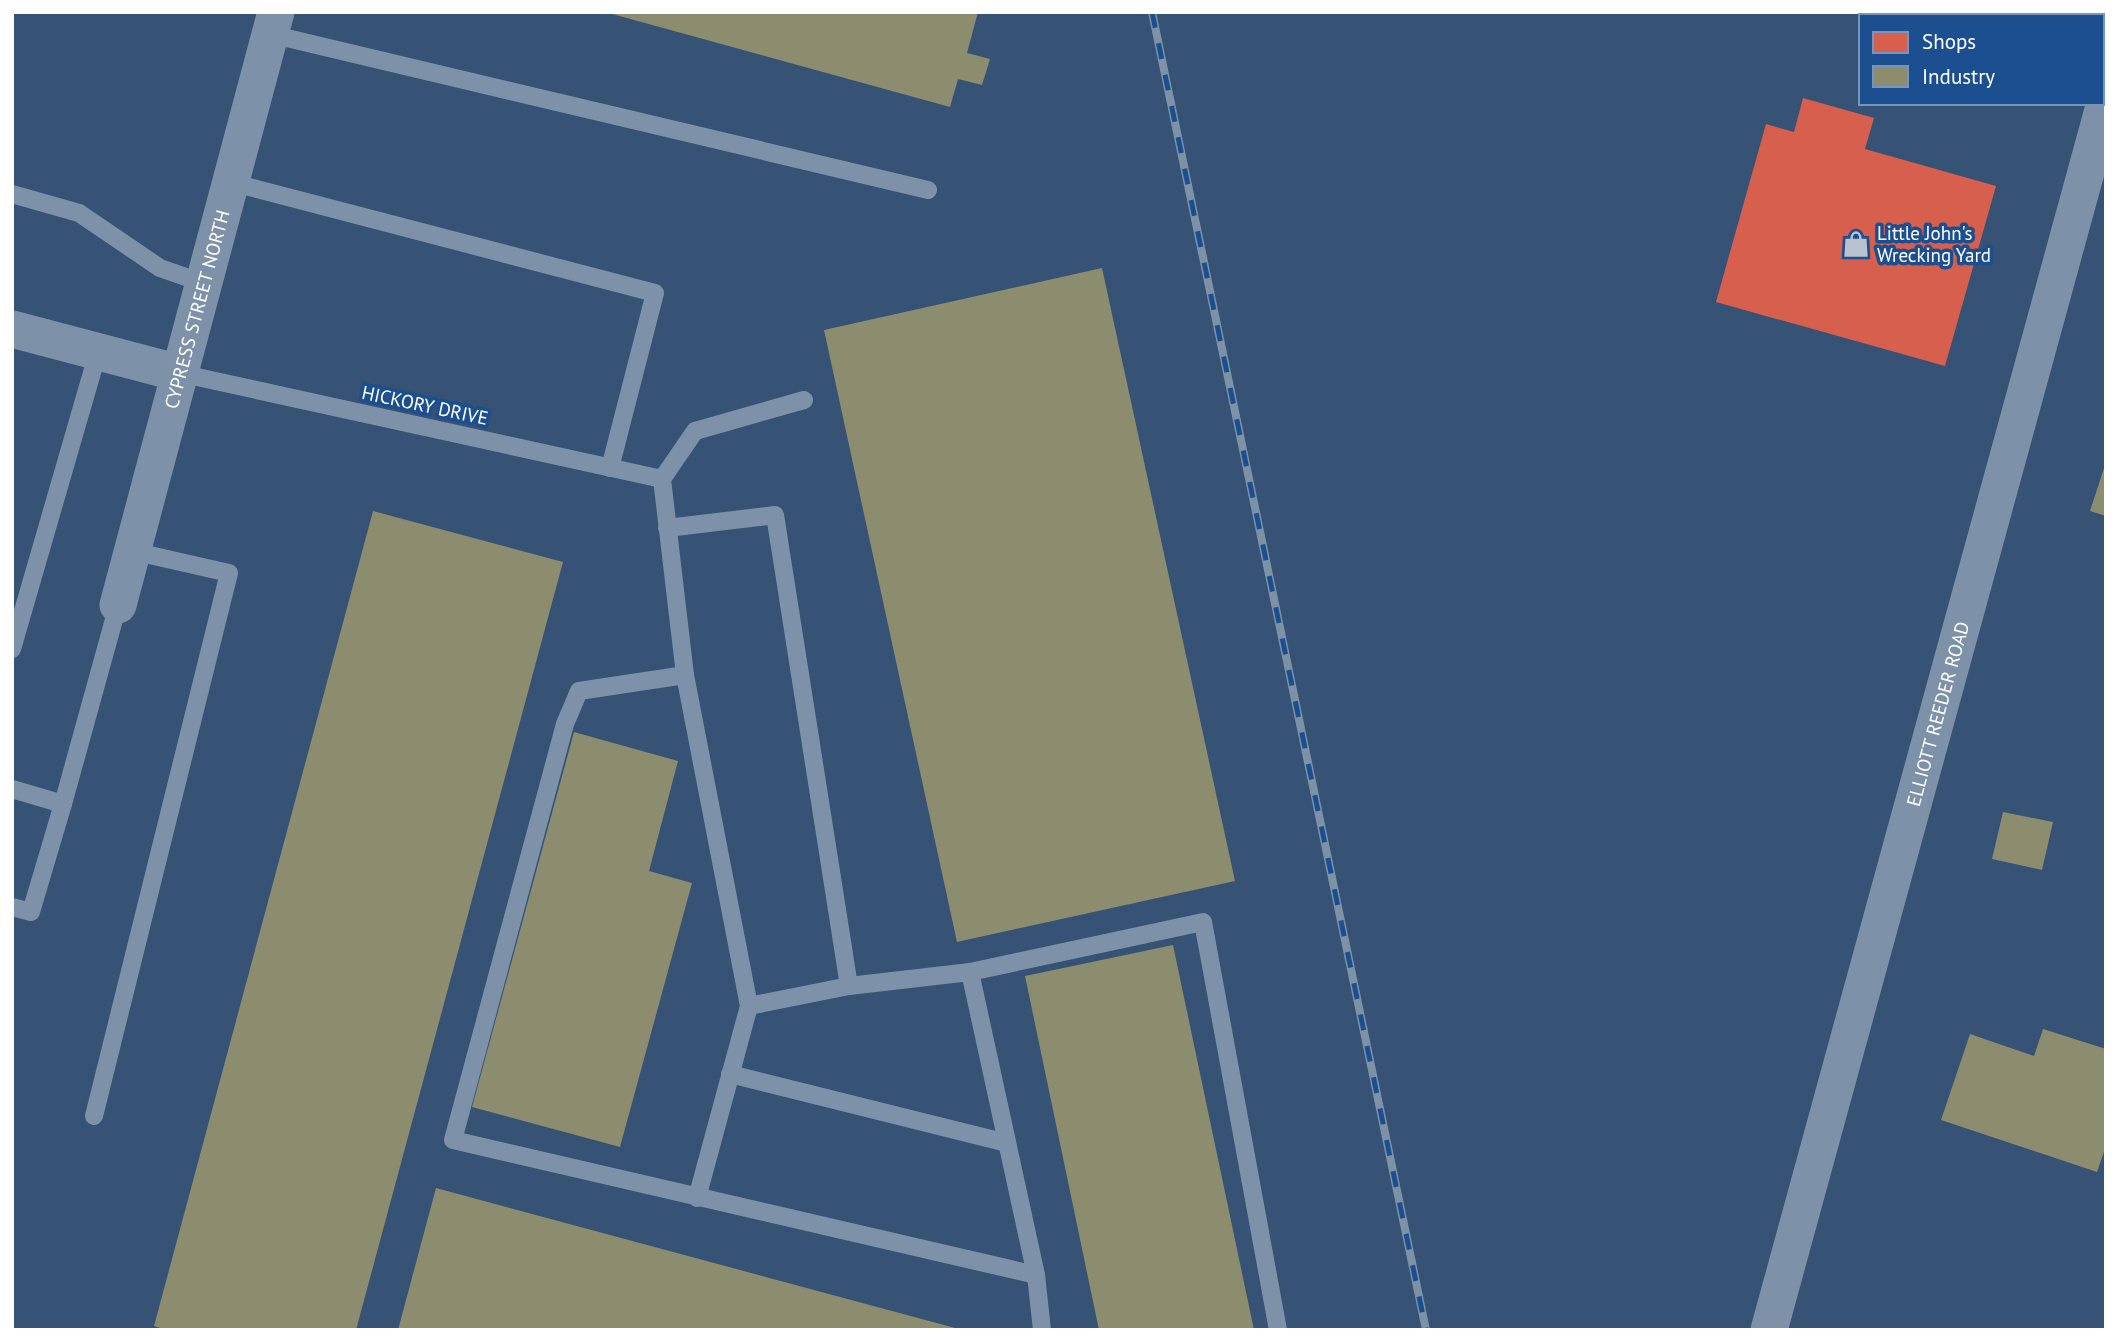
<svg xmlns="http://www.w3.org/2000/svg" width="2118" height="1342" viewBox="0 0 2118 1342" font-family="'PT Sans',sans-serif">
<style>
.shops{fill:#d6604d}
.industry{fill:#8c8c6e}
.lines{fill:none;stroke-linecap:round;stroke-linejoin:round}
.lane{stroke:#7d92a8;stroke-width:18}
.street{stroke:#7d92a8;stroke-width:37}
.rail-casing{stroke:#7e92a7;stroke-width:8}
.rail{stroke:#1b4f8f;stroke-width:5;stroke-dasharray:16;stroke-linecap:butt}
.labels{text-anchor:middle;dominant-baseline:central;stroke-width:7;stroke-linejoin:round;paint-order:stroke}
.poi-label{font-size:19px;fill:#fff;stroke:#1b4f8f;text-anchor:start}
.street-label{font-size:19px;fill:#fff;stroke:#1b4f8f}
</style>
<rect width="100%" height="100%" fill="#365274"/>
<!-- shops -->
<path class="shops" d="M1803 98 1874 118 1865 149 1996 186 1945 366 1716 302 1766 124 1794 132Z"/>
<!-- industry -->
<g class="industry">
<path d="M605 12H978L967 53 990 59 982 85 958 79 950 107Z"/>
<path d="M1102 268 1235 881 957 942 824 330Z"/>
<path d="M2106 462V516L2090 511Z"/>
<path d="M373 511 563 562 356 1330H166L154 1326Z"/>
<path d="M574 732 678 761 649 871 692 883 620 1147 472 1107Z"/>
<path d="M2003 812 2053 822 2042 870 1992 859Z"/>
<path d="M1173 945 1254 1330H1099L1025 976Z"/>
<path d="M2043 1029 2106 1049V1146L2097 1172 1941 1120 1970 1034 2034 1056Z"/>
<path d="M436 1188 959 1329V1330H398Z"/>
</g>
<g class="lines">
<!-- lane -->
<g class="lane">
<path d="M270 34 928 190"/>
<path d="M230 182 655 293 610 468"/>
<path d="M12 194 79 213 160 268 203 283"/>
<path d="M179 373 662 479"/>
<path d="M667 528 775 515 849 986"/>
<path d="M12 649 98 352"/>
<path d="M685 675 579 691 565 724 453 1140 1036 1275 970 972 1203 922 1278 1330"/>
<path d="M12 789 63 804"/>
<path d="M12 907 31 912 63 804 118 605"/>
<path d="M749 1006 849 986 970 972"/>
<path d="M730 1074 1007 1143"/>
<path d="M94 1116 229 573 132 551"/>
<path d="M697 1198 749 1006 685 675 662 479 695 431 804 400"/>
<path d="M1036 1275 1042 1330"/>
</g>
<!-- street -->
<g class="street">
<path d="M12 329 179 373"/>
<path id="s1" d="M118 605 276 12"/>
<path id="s2" d="M1769 1330 2106 99"/>
</g>
<defs>
<path id="rail" d="M1152 12 1426 1330"/>
</defs>
<!-- rail casing -->
<use href="#rail" class="rail-casing"/>
<!-- rail -->
<use href="#rail" class="rail"/>
</g>
<!-- icons -->
<defs>
<symbol id="shop-bare" viewBox="-9 -9 18 18"><path d="M-5-2.5h2.3a2.7 3.5 0 0 1 5.4 0H5L5.5 6h-11ZM-1.5-2.5h3a1.5 2.3 0 0 0-3 0Z" fill="#b9c2ce" stroke="#1b4f8f" stroke-width="2.5" paint-order="stroke"/></symbol>
</defs>
<g fill-rule="evenodd">
<use href="#shop-bare" x="1837" y="225" width="38" height="38"/>
</g>
<g class="labels">
<!-- poi labels -->
<g class="poi-label">
<text x="1877" y="233">Little John's<tspan x="1877" dy="22">Wrecking Yard</tspan></text>
</g>
<!-- street labels -->
<g class="street-label">
<text stroke="none"><textPath href="#s1" startOffset="306">CYPRESS STREET NORTH</textPath></text>
<text transform="translate(425 405) rotate(12)">HICKORY DRIVE</text>
<text stroke="none"><textPath href="#s2" startOffset="639">ELLIOTT REEDER ROAD</textPath></text>
</g>
</g>
<!-- border -->
<rect width="2118" height="1342" fill="none" stroke="#ffffff" stroke-width="28"/>
<!-- legend -->
<rect x="1859" y="14" width="245" height="91" fill="#1b4f8f" stroke="#7695bc" stroke-width="2"/>
<rect x="1873" y="32" width="35" height="21" fill="#d6604d" stroke="#7695bc" stroke-width="2"/>
<text x="1922" y="49" font-size="21" fill="#ffffff">Shops</text>
<rect x="1873" y="66" width="35" height="21" fill="#8c8c6e" stroke="#7695bc" stroke-width="2"/>
<text x="1922" y="84" font-size="21" fill="#ffffff">Industry</text>
</svg>
